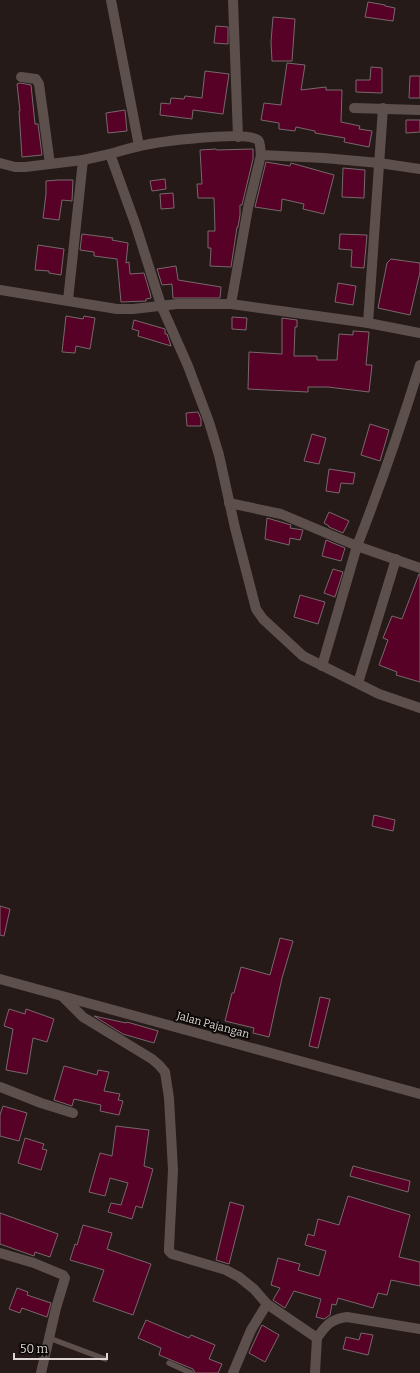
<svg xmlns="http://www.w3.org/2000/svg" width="420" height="1373" viewBox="0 0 420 1373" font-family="Bitter,serif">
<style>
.building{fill:#580127;stroke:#76686b}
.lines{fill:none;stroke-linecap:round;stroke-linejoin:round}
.lane{stroke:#5c4f4c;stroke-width:5.5}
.street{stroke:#5c4f4c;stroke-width:10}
.secondary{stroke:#5c4f4c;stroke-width:10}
.labels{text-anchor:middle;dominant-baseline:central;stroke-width:4;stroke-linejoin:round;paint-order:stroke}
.street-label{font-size:11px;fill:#ded6d4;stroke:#0b0706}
</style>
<rect width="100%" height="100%" fill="#251a18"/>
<!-- building -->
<g class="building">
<path d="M368 2 385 5V6L395 8 393 21 365 17Z"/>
<path d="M273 17 295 19 292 61H272L271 42Z"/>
<path d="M216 26 228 27V44L214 43Z"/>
<path d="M287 63 305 65 301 90 326 87V90H342L341 122 360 126 359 129 372 131 369 147 344 142 345 138 315 133V131L296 127 295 131 279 129V123L261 120 264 103 281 105Z"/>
<path d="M371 67 382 68V93L356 92V80H370Z"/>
<path d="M205 71 229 74 223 114 193 110 192 119 160 115 161 103 170 104 171 98 184 99 185 96 202 98Z"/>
<path d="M410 76H420V98H409Z"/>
<path d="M20 83 31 85 35 124H38L42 155 22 157 19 111H20L17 84Z"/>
<path d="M125 110 127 131 108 133 106 113Z"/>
<path d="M406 120H420V132L406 133Z"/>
<path d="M216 149 217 150 253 149V159L242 205H240V215L238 227H237L231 267 210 266 211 248H208V231H215L214 198H198L197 184H202L200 150Z"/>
<path d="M266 162 290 166 291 163 334 175 324 214 303 209 304 204 282 199 281 211 255 207Z"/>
<path d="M343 168 365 170 364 198 342 197Z"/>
<path d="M165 179 166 189 152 191 150 181Z"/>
<path d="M58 180H73L72 201 62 200 59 220 43 218 46 194V181Z"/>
<path d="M173 193 174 208 161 209 160 194Z"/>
<path d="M82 234 113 238 112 240 128 243 126 263 129 262 130 274 144 273 150 293 151 298 146 299V301L121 302 117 259 94 256V252L80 250Z"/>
<path d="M340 234 367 235 364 268 351 267 352 250 339 249Z"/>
<path d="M38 245 64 249 61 275 49 273V271L35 270Z"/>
<path d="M391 259 420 263V272L410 315 378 308 387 263Z"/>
<path d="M176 266 178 280 221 287 220 298H173L172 284 162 285 157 269Z"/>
<path d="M338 283 356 286 353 305 335 302Z"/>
<path d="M66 316 83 319 84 316 95 318 90 349 76 346 75 353 62 352Z"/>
<path d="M232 317 247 318 246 330 232 329Z"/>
<path d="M282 318 297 320V327H295L294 356H317V360H337L339 334 353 335V331L369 332 366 365H372L369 392 328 387H308V392L248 389 249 352 282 354Z"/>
<path d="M134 320 165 329V334H167L171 346 138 336 139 331 132 329Z"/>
<path d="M198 412 201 419V426H187L186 413Z"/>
<path d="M370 424 389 430 380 461 361 455Z"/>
<path d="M312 434 326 438 319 464 304 461Z"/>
<path d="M329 469 355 473 353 484 341 483 339 493 326 491Z"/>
<path d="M329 512 349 521 343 533 329 527V526L324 523Z"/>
<path d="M267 518 291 525 290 528 303 530 300 540 290 538 289 545 265 539Z"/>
<path d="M326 540 345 548 341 561 322 556Z"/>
<path d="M333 569 343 572 335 597 324 593Z"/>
<path d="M419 574H420V682L396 675 397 672 379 665 388 640 383 638 392 616 402 619Z"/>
<path d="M300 595 325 602 318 624 294 617Z"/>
<path d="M374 815 395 820 393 831 372 826Z"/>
<path d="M0 906 10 909 4 936 0 935Z"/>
<path d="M280 938 293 941 282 978 269 1037 253 1033 254 1028 225 1021 232 993H234L241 967 270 975Z"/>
<path d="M320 997 330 999 318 1048 309 1046Z"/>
<path d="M9 1009 25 1014 26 1009 54 1019 47 1042 33 1038 27 1074 6 1070 13 1029 4 1026Z"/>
<path d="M94 1016 126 1023 127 1022 158 1031 154 1043 123 1034Z"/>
<path d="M64 1066 97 1075 98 1070 109 1072 104 1091 120 1094 118 1100 123 1101 119 1115 100 1111 101 1105 74 1099 72 1106 54 1100Z"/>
<path d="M3 1106 27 1113 19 1141 0 1136V1115Z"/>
<path d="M116 1126 149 1130 144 1166 153 1169 142 1208 136 1206 132 1219 108 1212 111 1203 121 1205 128 1183 110 1178 105 1196 89 1192 100 1153 112 1156Z"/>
<path d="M25 1138 44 1144 42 1149 47 1150 41 1170 18 1163Z"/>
<path d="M353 1166 410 1181 408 1192 350 1176Z"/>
<path d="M348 1196 410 1215 399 1257 420 1262V1286L391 1280 387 1295 378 1293 373 1308 338 1298 336 1305 332 1304 330 1315 324 1319 316 1317 321 1299 294 1291 285 1308 273 1300 280 1288 271 1285 278 1258 300 1264 298 1270 319 1276 326 1251 305 1245 308 1234 314 1236 318 1219 339 1225Z"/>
<path d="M230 1202 244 1206 229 1264 216 1260Z"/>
<path d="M0 1213 58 1234 50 1257 35 1252 34 1256 0 1244Z"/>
<path d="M83 1225 112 1233 107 1249 151 1264 133 1315 93 1301 104 1270 70 1260 75 1244 77 1245Z"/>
<path d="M17 1288 28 1292 27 1295 51 1303 47 1317 22 1308 20 1313 9 1309Z"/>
<path d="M146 1320 189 1338 191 1335 215 1345 209 1359 222 1364 218 1373H195L193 1369 159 1355 161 1348 138 1338Z"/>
<path d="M262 1325 279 1335 265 1362 249 1353Z"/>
<path d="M361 1333 373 1335 368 1355 343 1349 346 1337 359 1340Z"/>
</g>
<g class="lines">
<!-- lane -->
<g class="lane">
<path d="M49 1338 105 1359"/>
<path d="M169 1363 191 1373"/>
</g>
<!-- street -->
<g class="street">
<path d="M111 0 139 146"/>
<path d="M233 0 238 137"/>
<path d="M21 77 36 79 39 84 50 164"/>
<path d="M354 108 420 110"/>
<path d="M110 154C120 151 130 148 140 146 157 142 246 130 258 140 261 143 260 150 261 155"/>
<path d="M0 163 15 167H25L83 160 110 154 136 226 161 305 188 366 209 422 219 455 235 528 256 609 263 619 303 656 379 694 420 708"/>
<path d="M0 290 117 309H133L177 304H231L368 323 420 333"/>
<path d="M68 300 83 160"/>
<path d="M231 304 248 208 261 155 324 158 379 163 420 169"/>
<path d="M368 323 383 108"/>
<path d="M420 365C401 426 380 487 357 546L420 568"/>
<path d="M229 503 281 514 357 546 322 666"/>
<path d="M358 683 396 559"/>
<path d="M63 997 83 1017 152 1059 159 1065 165 1072 169 1098 173 1170 169 1248V1251L172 1254 226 1270 239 1277 254 1289 267 1304 317 1338C326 1325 331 1319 347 1317L420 1329"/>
<path d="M0 1087 41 1103 73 1113"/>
<path d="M0 1253 34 1263 63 1275 65 1278 56 1308 41 1373"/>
<path d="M233 1373 251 1330 267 1304"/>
<path d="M315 1373 317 1338"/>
</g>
<!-- secondary -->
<path class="secondary" d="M0 979 420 1094"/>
</g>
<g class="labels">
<!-- street labels -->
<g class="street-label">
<text transform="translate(213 1025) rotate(15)">Jalan Pajangan</text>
</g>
</g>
<!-- scale -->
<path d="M14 1353v6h93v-6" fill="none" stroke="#ded6d4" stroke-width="2"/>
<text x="20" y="1353" font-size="12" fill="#ded6d4" stroke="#0b0706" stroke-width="3" paint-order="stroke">50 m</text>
</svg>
